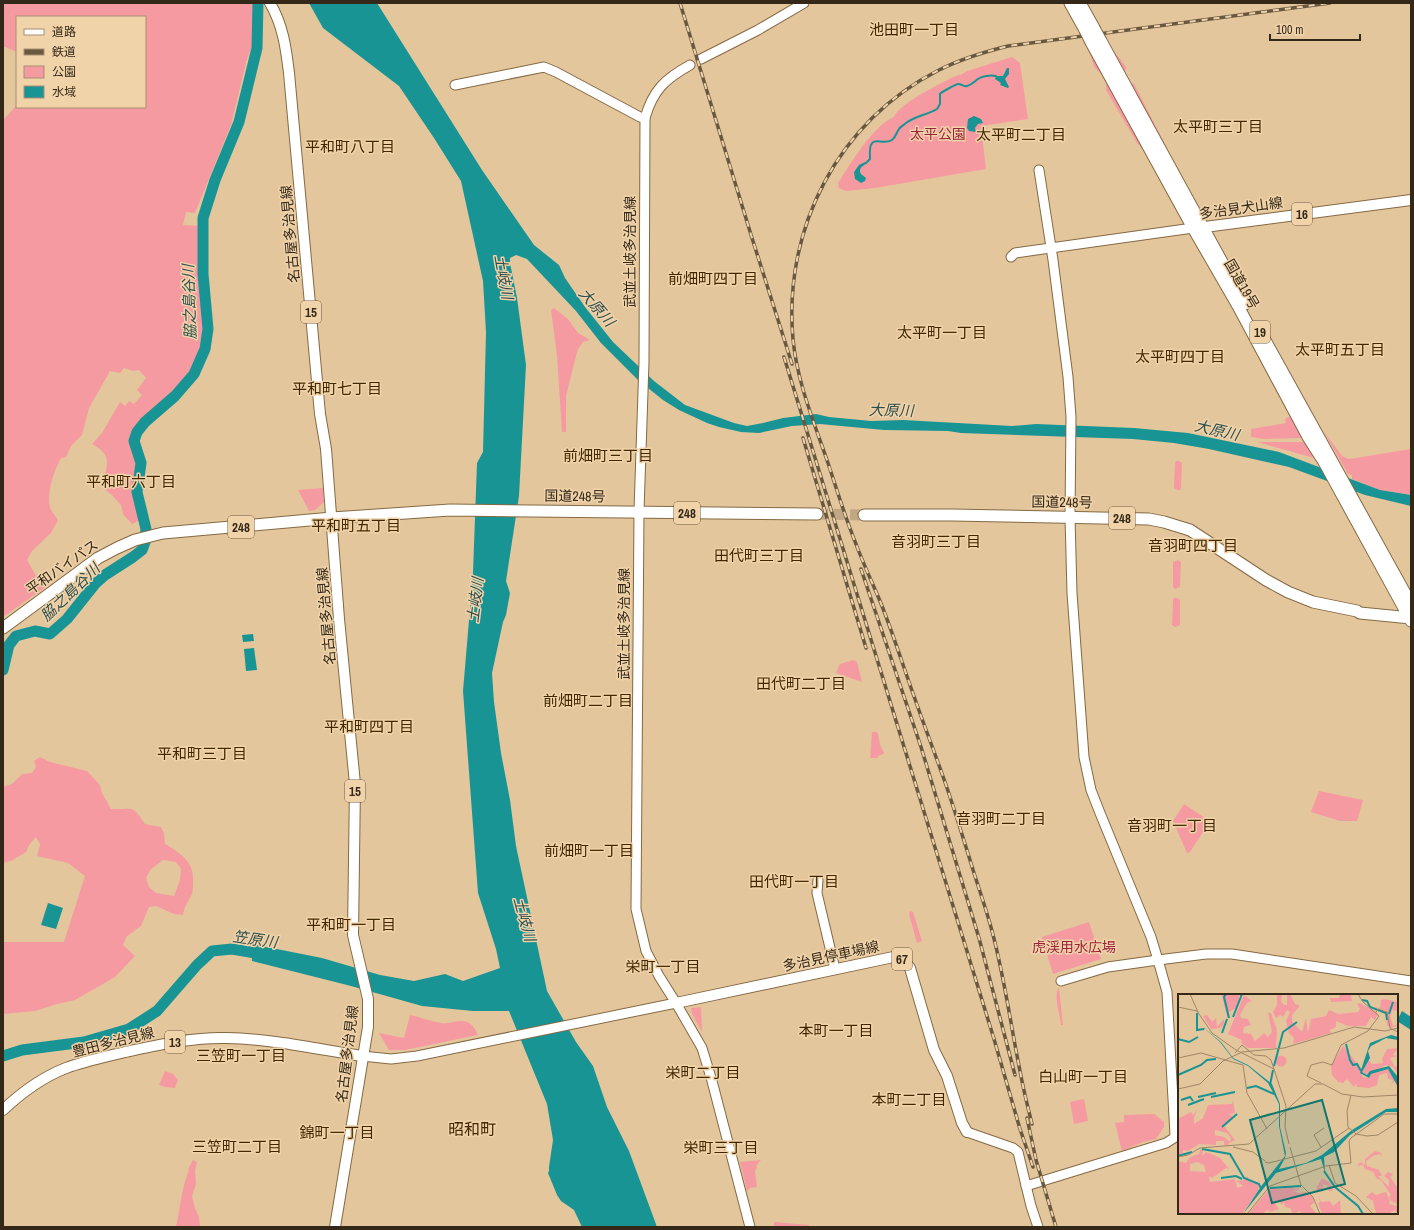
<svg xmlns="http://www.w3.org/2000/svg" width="1414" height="1230" viewBox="0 0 1414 1230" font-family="'Archivo Narrow','Noto Sans JP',sans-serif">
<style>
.green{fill:#f69aa1;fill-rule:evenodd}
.water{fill:#189494}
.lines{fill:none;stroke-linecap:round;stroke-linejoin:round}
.stream{stroke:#189494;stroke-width:2}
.river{stroke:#189494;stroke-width:11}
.highway-tunnel{stroke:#c1a783;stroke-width:11;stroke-dasharray:11 5.5;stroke-linecap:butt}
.secondary-casing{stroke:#846943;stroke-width:11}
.primary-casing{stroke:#846943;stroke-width:12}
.highway-casing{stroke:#846943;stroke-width:13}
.secondary{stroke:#fff;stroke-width:9}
.primary{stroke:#fff;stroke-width:10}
.highway{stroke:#fff;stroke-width:11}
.rail-casing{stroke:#695840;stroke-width:3.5}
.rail{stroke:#f1d3aa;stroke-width:2;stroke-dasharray:6;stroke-linecap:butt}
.highway-bridge-casing{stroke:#846943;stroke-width:13;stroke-linecap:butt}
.highway-bridge{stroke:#fff;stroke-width:11}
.labels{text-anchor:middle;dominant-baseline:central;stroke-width:3;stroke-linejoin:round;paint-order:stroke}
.shield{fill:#f1d3aa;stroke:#6d5c44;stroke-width:1}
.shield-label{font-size:13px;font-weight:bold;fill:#342919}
.park-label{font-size:14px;fill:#9a213a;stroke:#f1d3aa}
.street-label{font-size:14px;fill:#342919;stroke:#f1d3aa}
.neighbourhood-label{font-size:15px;fill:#3f2700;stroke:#f1d3aa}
.water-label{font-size:15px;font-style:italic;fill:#2d4e4e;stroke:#f1d3aa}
.quarter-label{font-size:16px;fill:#3f2700;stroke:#f1d3aa}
.inset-river{fill:none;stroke:#189494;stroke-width:2}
.inset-road{fill:none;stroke:#9e8768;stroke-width:1}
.view{fill:#0f766e;fill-opacity:0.15;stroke:#0f766e;stroke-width:2}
.inset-edge{fill:none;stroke:#342919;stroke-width:2}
</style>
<rect width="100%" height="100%" fill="#e4c69d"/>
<!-- green -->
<g class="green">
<path d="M3 3H256V36L247 59 231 125 195 213 186 212 183 225 199 226 200 282 205 327 201 355 191 373 172 394 142 420 134 430 131 442 137 464 134 492 140 520 132 524 123 514 121 505 112 495 104 489C103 466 117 458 92 444L102 433 120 402 125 406 129 401 134 404 142 395 137 390 146 378 139 370 133 371 124 368 120 373 110 371 89 408 82 435 71 446 66 457 61 458C54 471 45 495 51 510 53 513 56 517 58 520L51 533 32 551 27 560C35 572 35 581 51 583L3 617V120L17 105V107H145V17H17V52L3 46Z"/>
<path d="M1105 39 1126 67 1125 71 1123 72Z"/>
<path d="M1088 46 1104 75H1102L1094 67Z"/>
<path d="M1012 57 1020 63 1028 119 981 126 986 169 875 188 846 191 839 188 838 183C850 165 873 125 894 117 900 103 938 85 953 77 958 75 962 75 967 71Z"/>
<path d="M1129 82 1134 84 1166 146V149Z"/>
<path d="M1106 85H1109L1146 153 1137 143 1106 90Z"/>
<path d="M554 308 568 319 578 333 590 340 583 342 578 349 576 356 566 396V432H562L557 356 551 310Z"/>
<path d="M1290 416 1302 438 1265 439 1251 437V429L1286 423 1285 419Z"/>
<path d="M1323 430 1342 456 1349 459 1411 449V495L1380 490 1352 479V475L1348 474Z"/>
<path d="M1257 442H1304L1314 458Z"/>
<path d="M1176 461H1179L1182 463 1181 488 1180 490H1177L1174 488 1175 463Z"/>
<path d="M323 488 324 502 315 510 309 511 298 490Z"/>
<path d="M1178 560 1181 562 1180 587 1175 589 1173 587V562Z"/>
<path d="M1174 598H1178L1180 600V625L1175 627 1172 625 1173 600Z"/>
<path d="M853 660 857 662 862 682 836 673 840 664Z"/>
<path d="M872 732H877C880 739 879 746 884 752L883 754 878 756V758H870Z"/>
<path d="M40 757 50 762 87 771 100 785 102 793 111 809C132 810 132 803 145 824L161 827 164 833 165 844C180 853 195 862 193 882 193 886 193 890 192 894 188 903 185 904 183 915L174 914 156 906 149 907 141 926 127 936 123 945 135 956 115 977 75 1000 57 1004 35 1011 3 1014V942H64L85 876 68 863 37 856 40 844 36 837 29 845 26 852 11 861 3 863V787L12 784 22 774 32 773 36 767 34 761ZM163 860 176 862 181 869 180 880 174 896 156 893 149 887 146 878 150 870Z"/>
<path d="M1319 791 1363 800 1357 821H1340L1311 812Z"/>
<path d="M1184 804 1208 820 1209 823 1190 852 1187 853 1173 821Z"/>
<path d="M910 911 913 912 922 941 917 943 909 914Z"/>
<path d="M1089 922 1101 959 1053 974 1042 937Z"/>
<path d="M1059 988 1063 1025H1061C1060 1013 1054 1000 1058 989Z"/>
<path d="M701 1007 702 1032 692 1014 691 1008Z"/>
<path d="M410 1015C420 1017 430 1021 441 1023 456 1025 468 1012 478 1035L405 1050H389L379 1033 404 1038Z"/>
<path d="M165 1071 173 1074 178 1080 175 1088 165 1087 159 1085Z"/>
<path d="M1084 1099 1088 1121 1074 1124 1070 1102Z"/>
<path d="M1154 1114 1164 1122V1127L1156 1139 1143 1142 1122 1151 1115 1123 1124 1122V1115Z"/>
<path d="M193 1160 197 1162 195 1171 196 1184 192 1196 195 1208 199 1217 200 1227H176C180 1209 182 1186 189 1170L188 1169Z"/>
<path d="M761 1160 756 1166 757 1167 755 1171 757 1187 750 1188 747 1191 740 1162Z"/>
<path d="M774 1222 809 1225V1227H774Z"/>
</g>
<!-- water -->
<g class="water">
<path d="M309 3H377L482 170 534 245 559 265 565 278 585 307 613 342 654 381 685 405 734 423 747 426 763 423 783 418 816 414 829 417 871 421 903 420 1012 426 1036 424 1134 428 1188 433 1279 452 1380 490 1411 495V506L1365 495 1289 467 1209 449 1174 443 1133 439 961 433 948 431 884 430 820 424 792 426 759 433 741 432 719 427 707 423 679 410 663 400 638 380 601 343 576 311 527 259 516 255 510 258V263L517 298 526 365 519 496 506 581 510 593 506 615 503 622 492 673 494 702 501 753 510 800 516 846 547 991 576 1042 593 1066 607 1107 629 1151 657 1227H582L574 1210 561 1201 557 1195 548 1173 549 1171V1167L553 1140 547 1104 509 1011H473L422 1006 351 986 252 961V944L322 958 380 975 414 981 445 974 463 981 500 968 496 949 478 893 463 691 473 573 477 463 483 452 486 332 483 281 461 181 434 138 399 86 323 28Z"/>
<path d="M1007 68H1009V74L1005 79 1009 87 1008 88 1000 85 1001 83 995 79 996 76H1003Z"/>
<path d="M974 116 981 119 983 123 978 124 975 128 976 132 969 131 967 128 968 119Z"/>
<path d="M865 162 866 164C862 166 858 169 861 174L866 178 865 181 861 183 855 179 854 172 859 165Z"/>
<path d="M253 634 254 641 243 642 242 635Z"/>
<path d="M254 648 257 670 246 671 244 649Z"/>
<path d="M48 903 63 908 56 929 41 925Z"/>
<path d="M1402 1011 1411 1017V1030L1397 1021Z"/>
</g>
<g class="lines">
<!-- stream -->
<path class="stream" d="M866 163 870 159C868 130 881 147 892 140 896 137 896 133 899 129 900 127 904 125 906 123 915 116 927 115 937 109L940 104V94C941 92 957 84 958 84 962 84 963 87 967 86 971 85 974 82 978 79 982 76 990 75 996 76"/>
<!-- river -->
<g class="river">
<path d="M3 670 9 645 16 636 35 631 50 634 67 619 95 584 105 575 133 557 142 550 145 542 146 529 137 492 141 463 134 441 137 432 145 422 175 396 194 374 205 349 208 329 203 274V218L215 180 239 122 257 48 258 3"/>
<path d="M3 1056 22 1050 84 1042 129 1029 157 1011 197 965 212 951 232 949 267 955"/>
</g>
<!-- highway-tunnel -->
<path class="highway-tunnel" d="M817 514 864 515"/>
<defs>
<g id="secondary">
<path d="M701 59 758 30 804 3"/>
<path d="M690 65C665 79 653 90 645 118L644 362 639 511 636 909 646 951 659 976 676 1003 702 1048 712 1081 750 1227"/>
<path d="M455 85 544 67 556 72 640 117 645 118"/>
<path d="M1039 170 1053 260 1068 377 1071 417 1070 517 1072 593 1084 757 1091 790 1100 813 1151 937 1158 960 1206 954H1232L1411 981"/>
<path d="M1011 257 1015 253 1193 228"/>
<path d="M818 880 817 893 835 969"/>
<path d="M362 1056 391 1059 417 1056 676 1003"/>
<path d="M967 1132 1013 1148 1018 1152 1031 1206 1038 1227"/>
<path d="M1026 1186 1166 1143 1174 1138 1175 1135 1167 992 1158 960 1108 967 1061 981"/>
</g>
<g id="primary">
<path d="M270 3C283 25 286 48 289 73L320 414 326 449 339 619 355 784 353 935 368 999V1027L335 1227"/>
<path d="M1197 228 1411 200"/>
<path d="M676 1003 898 956 905 961 910 968 934 1050 947 1076 962 1123 967 1132"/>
<path d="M3 1110C21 1093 43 1077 66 1068 85 1061 105 1057 125 1052 158 1045 192 1037 227 1038 272 1039 317 1049 362 1056"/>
</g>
<g id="highway">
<path d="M1070 3 1085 30"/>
<path d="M1080 3 1094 28"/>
<path d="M1101 41 1245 304"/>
<path d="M1091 42 1193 228 1238 306 1308 437 1324 462 1411 621"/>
<path d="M1260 331 1411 604"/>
<path d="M864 515H952L1149 519 1164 522 1190 530 1266 580 1288 592 1313 602 1357 611 1360 613 1411 618"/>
<path d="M3 628 98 558 117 548 135 540 163 533 332 518 450 510 817 514"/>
</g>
</defs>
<!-- secondary casing -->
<use href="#secondary" class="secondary-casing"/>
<!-- primary casing -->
<use href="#primary" class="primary-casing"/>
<!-- highway casing -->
<use href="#highway" class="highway-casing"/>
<!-- secondary -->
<use href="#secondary" class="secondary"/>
<!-- primary -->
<use href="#primary" class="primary"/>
<!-- highway -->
<use href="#highway" class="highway"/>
<defs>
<g id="rail">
<path d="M680 3 752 238 792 364"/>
<path d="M784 357 994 1039 1020 1129 1033 1167"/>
<path d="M803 438 866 648"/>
<path d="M861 569 921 747 979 938 1015 1075"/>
<path d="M1027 1118 1036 1160 1056 1227"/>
<path d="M1032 1124C1028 1108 1024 1092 1021 1076 1011 1028 1005 979 992 931 987 912 980 892 974 873 965 844 956 814 946 785 936 756 925 728 915 699 903 666 893 633 880 601 872 582 863 563 856 544 845 517 837 490 828 463 814 422 797 382 793 339 783 229 838 121 939 70 961 59 984 52 1008 46L1330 3"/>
</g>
</defs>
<!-- rail casing -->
<use href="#rail" class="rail-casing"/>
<!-- rail -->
<use href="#rail" class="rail"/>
<defs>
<g id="highway-bridge">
<path d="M1094 28 1101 41"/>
<path d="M1085 30 1091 42"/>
</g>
</defs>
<!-- highway-bridge casing -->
<use href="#highway-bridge" class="highway-bridge-casing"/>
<!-- highway-bridge -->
<use href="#highway-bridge" class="highway-bridge"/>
</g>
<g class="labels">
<!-- shield labels -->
<g class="shield">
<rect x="1292" y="203" width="20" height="22" rx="3"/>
<rect x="301" y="301" width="20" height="22" rx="3"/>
<rect x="1250" y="321" width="20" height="22" rx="3"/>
<rect x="674" y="502" width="26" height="22" rx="3"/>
<rect x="1109" y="507" width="26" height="22" rx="3"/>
<rect x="228" y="516" width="26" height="22" rx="3"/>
<rect x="345" y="780" width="20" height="22" rx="3"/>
<rect x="892" y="948" width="20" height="22" rx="3"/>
<rect x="165" y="1031" width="20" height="22" rx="3"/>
</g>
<g class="shield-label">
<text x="1302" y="214">16</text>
<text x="311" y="312">15</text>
<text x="1260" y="332">19</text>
<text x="687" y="513">248</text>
<text x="1122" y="518">248</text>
<text x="241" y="527">248</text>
<text x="355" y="791">15</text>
<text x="902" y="959">67</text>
<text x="175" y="1042">13</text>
</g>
<!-- park labels -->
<g class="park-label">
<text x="938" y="134">太平公園</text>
<text x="1074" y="947">虎渓用水広場</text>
</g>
<!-- street labels -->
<g class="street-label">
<text transform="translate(1241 208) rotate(-8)">多治見犬山線</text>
<text transform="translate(290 234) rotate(-95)">名古屋多治見線</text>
<text transform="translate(630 252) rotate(-90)">武並土岐多治見線</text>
<text transform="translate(1242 284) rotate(60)">国道19号</text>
<text transform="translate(575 496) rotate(1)">国道248号</text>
<text transform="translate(1062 502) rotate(1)">国道248号</text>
<text transform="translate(62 567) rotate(-35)">平和バイパス</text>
<text transform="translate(326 616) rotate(-95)">名古屋多治見線</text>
<text transform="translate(624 624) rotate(-90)">武並土岐多治見線</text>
<text transform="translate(831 956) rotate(-12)">多治見停車場線</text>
<text transform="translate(113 1042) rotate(-14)">豊田多治見線</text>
<text transform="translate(347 1054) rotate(-83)">名古屋多治見線</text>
</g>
<!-- neighbourhood labels -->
<g class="neighbourhood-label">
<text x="914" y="29">池田町一丁目</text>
<text x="1218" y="126">太平町三丁目</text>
<text x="1021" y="134">太平町二丁目</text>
<text x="350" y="146">平和町八丁目</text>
<text x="713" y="278">前畑町四丁目</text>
<text x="942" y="332">太平町一丁目</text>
<text x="1340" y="349">太平町五丁目</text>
<text x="1180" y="356">太平町四丁目</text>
<text x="337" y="388">平和町七丁目</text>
<text x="608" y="455">前畑町三丁目</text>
<text x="131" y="481">平和町六丁目</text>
<text x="356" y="525">平和町五丁目</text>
<text x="936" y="541">音羽町三丁目</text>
<text x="1193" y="545">音羽町四丁目</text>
<text x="759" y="555">田代町三丁目</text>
<text x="801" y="683">田代町二丁目</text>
<text x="588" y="700">前畑町二丁目</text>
<text x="369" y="726">平和町四丁目</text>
<text x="202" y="753">平和町三丁目</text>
<text x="1001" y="818">音羽町二丁目</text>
<text x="1172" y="825">音羽町一丁目</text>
<text x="589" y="850">前畑町一丁目</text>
<text x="794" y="881">田代町一丁目</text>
<text x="351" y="924">平和町一丁目</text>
<text x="663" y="966">栄町一丁目</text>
<text x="836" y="1030">本町一丁目</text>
<text x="241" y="1055">三笠町一丁目</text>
<text x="703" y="1072">栄町二丁目</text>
<text x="1083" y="1076">白山町一丁目</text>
<text x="909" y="1099">本町二丁目</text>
<text x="337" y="1132">錦町一丁目</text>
<text x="237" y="1146">三笠町二丁目</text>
<text x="721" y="1147">栄町三丁目</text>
</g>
<!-- water labels -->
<g class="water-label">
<text transform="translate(504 277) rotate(80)">土岐川</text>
<text transform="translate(189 302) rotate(-92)">脇之島谷川</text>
<text transform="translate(597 307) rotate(49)">大原川</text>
<text transform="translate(891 410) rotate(1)">大原川</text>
<text transform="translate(1217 430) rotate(13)">大原川</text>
<text transform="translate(70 592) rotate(-44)">脇之島谷川</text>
<text transform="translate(475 600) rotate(-83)">土岐川</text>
<text transform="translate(525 919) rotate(75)">土岐川</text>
<text transform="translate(255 939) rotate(8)">笠原川</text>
</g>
<!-- quarter labels -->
<g class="quarter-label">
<text x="472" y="1129">昭和町</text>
</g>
</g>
<!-- overview -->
<g transform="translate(1178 994)">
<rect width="220" height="220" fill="#e4c69d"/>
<path d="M41 0H61V9L58 14 51 18 50 26 44 2ZM99 0H104L103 8 107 11H109V0H112L117 10 121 11V13L114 21V27L124 38 128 24 130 39 133 25 148 22 151 16 160 20 180 18 182 15 179 10 182 9 200 19 197 26 193 23 188 32H170L158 27V33L152 36 153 39 115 50 116 44 111 39 108 27 112 18 109 16 105 23 102 21 98 24 95 18 99 11ZM162 0H173L174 7 153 8 152 4H161ZM66 1 74 7 69 9 62 21 63 24 70 25 73 31 66 33 65 39 73 40 77 47 86 39 90 43 94 38 90 19H93L99 36 98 54H70L63 49 64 46 50 40ZM207 5 220 8V17L214 16 212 22 215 32 220 30 218 32 212 34 209 31V17L196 13 202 14 203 6ZM29 21 34 28 38 24 39 33 46 25V30L42 34 33 35 25 22ZM165 52 178 68 185 83 191 84 193 80 210 75 214 79 219 91 217 87 213 90 215 86 210 85 209 79 201 81 199 91 191 94 179 93 178 90 176 93 169 85 165 89 160 88 154 81 153 72ZM220 54 215 61 220 62 212 64 216 72 218 73 220 70V79L215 73 208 71 190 81 184 78 191 66 194 70 205 69 204 65 209 55ZM97.5 67a5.5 5.5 0 1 1 11 0a5.5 5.5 0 1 1-11 0ZM55 106 57 119 51 120 55 123 46 132 57 146 52 149 53 144 49 139 37 136V141L46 143 52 148 50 151H46V147H38V151L21 150 10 157 5 156V161L0 162V125L13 118 15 121 20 115 16 123V130L25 124 30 111 54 110ZM22 156H25L24 162 28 158 42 164 51 175 48 174 34 184 31 182 32 188 57 185 59 194 65 192 58 187 66 186 70 182V187L81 190 80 198 64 220H0V167L8 169 12 163 21 160ZM19 168 26 171 28 178 12 177V170ZM197 157 203 159 205 163 202 160 195 162 188 167 189 172 201 176 204 182H200L211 193V186L206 182 210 178 215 180 212 183 220 194V211L212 206 211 202 213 201 203 186 199 185 195 178 187 175 185 171 179 172 182 168 187 171V165ZM144 184 152 189 155 197H151L149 191H145L144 198 138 195ZM112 192 118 195 123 193 119 197 114 196 121 199 128 198 135 203 136 209 132 212 139 220H124L122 217 115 220 112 214 107 213 106 208 104 211 99 206 97 210 101 215 92 218 90 216 84 220H70L92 194 104 195ZM139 198 143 208 152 207 155 212 162 206 163 220H144L140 209 142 208ZM194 198 198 201 208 198 212 207 211 210 220 212V220L216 216 211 220H198L195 207 188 203Z" fill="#f69aa1" fill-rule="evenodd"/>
<path d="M26 34 43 48 55 64 70 71 94 90 102 110V133L108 159 107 164 101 175 128 169 144 161 174 136 208 115 220 114V118H208L172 141 156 158 146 163 147 179 143 165 98 179 65 220 84 191 107 162 101 132V110L90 89 70 72 55 65 42 48 27 35 23 36ZM213 41 220 43V46L208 44 193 52 190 57 192 64 184 78 189 81 192 77 211 72 220 83V93L210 75 193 80 191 84 182 79 192 49Z" fill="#189494"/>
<path class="inset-river" d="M48 0 46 3 51 24M184 6 189 7 192 13 208 19 209 26M19 19V36L26 35M211 20 215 8M55 23 64 0M44 39 49 25M0 45 11 48 20 43M168 50 172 66 175 71 179 70 183 77M96 72 105 38 119 28M0 81 23 71 29 66 38 65M92 91 95 76M69 94 78 92 96 100M20 103 38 99M33 103 57 98M3 106 12 103 15 107M10 111 26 105M44 133 59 120M24 155 52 160 66 184 81 190 83 195M0 162 14 158M146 177 157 193 180 212 185 220M43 184 58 182 64 185M92 194 123 192"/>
<path class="inset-road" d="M12 0 20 18M0 13 19 17 34 39 58 56 96 75M198 18 200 15 209 18 212 34 220 38M57 59 64 51 76 61 88 62 93 66 108 112 107 133 111 150M0 64 23 59 65 71 69 99 89 135M143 89 129 82 133 71 145 68 154 71 163 51 190 37 201 22 185 8 180 0M0 95 22 90 45 67 64 58 106 54 176 33 207 37 220 34M173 101 169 117 170 133 178 140 189 142 200 141 220 128M55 153 75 158 87 167M112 153 123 191 135 203 142 220M143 153 136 141 146 134M0 163 10 161 22 154 71 150 137 90H145L164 100 185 103 220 101M87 168 91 169 138 157 171 134M151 171 157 189 178 202 195 220M69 220 92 192 148 172 173 169 171 147 173 144 206 120H220"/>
<path class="view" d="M144 106 167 190 94 209 72 126Z"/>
<rect width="220" height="220" class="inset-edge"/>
</g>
<!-- border -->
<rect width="1414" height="1230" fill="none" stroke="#342919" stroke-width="8"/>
<!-- legend -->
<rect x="16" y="16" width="130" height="92" fill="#f1d3aa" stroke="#a58f70"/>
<rect x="24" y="29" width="20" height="6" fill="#ffffff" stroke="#a58f70"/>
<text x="52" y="36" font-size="12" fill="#342919">道路</text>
<rect x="24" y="49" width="20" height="6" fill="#695840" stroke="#a58f70"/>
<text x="52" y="56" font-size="12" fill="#342919">鉄道</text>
<rect x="24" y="66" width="20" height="12" fill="#f69aa1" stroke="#a58f70"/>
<text x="52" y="76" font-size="12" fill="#342919">公園</text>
<rect x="24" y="86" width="20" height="12" fill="#189494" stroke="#a58f70"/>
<text x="52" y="96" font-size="12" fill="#342919">水域</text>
<!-- scale -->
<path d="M1270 34v6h90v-6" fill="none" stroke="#342919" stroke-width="2"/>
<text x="1276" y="34" font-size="12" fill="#342919" stroke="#f1d3aa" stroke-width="3" paint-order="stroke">100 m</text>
</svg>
